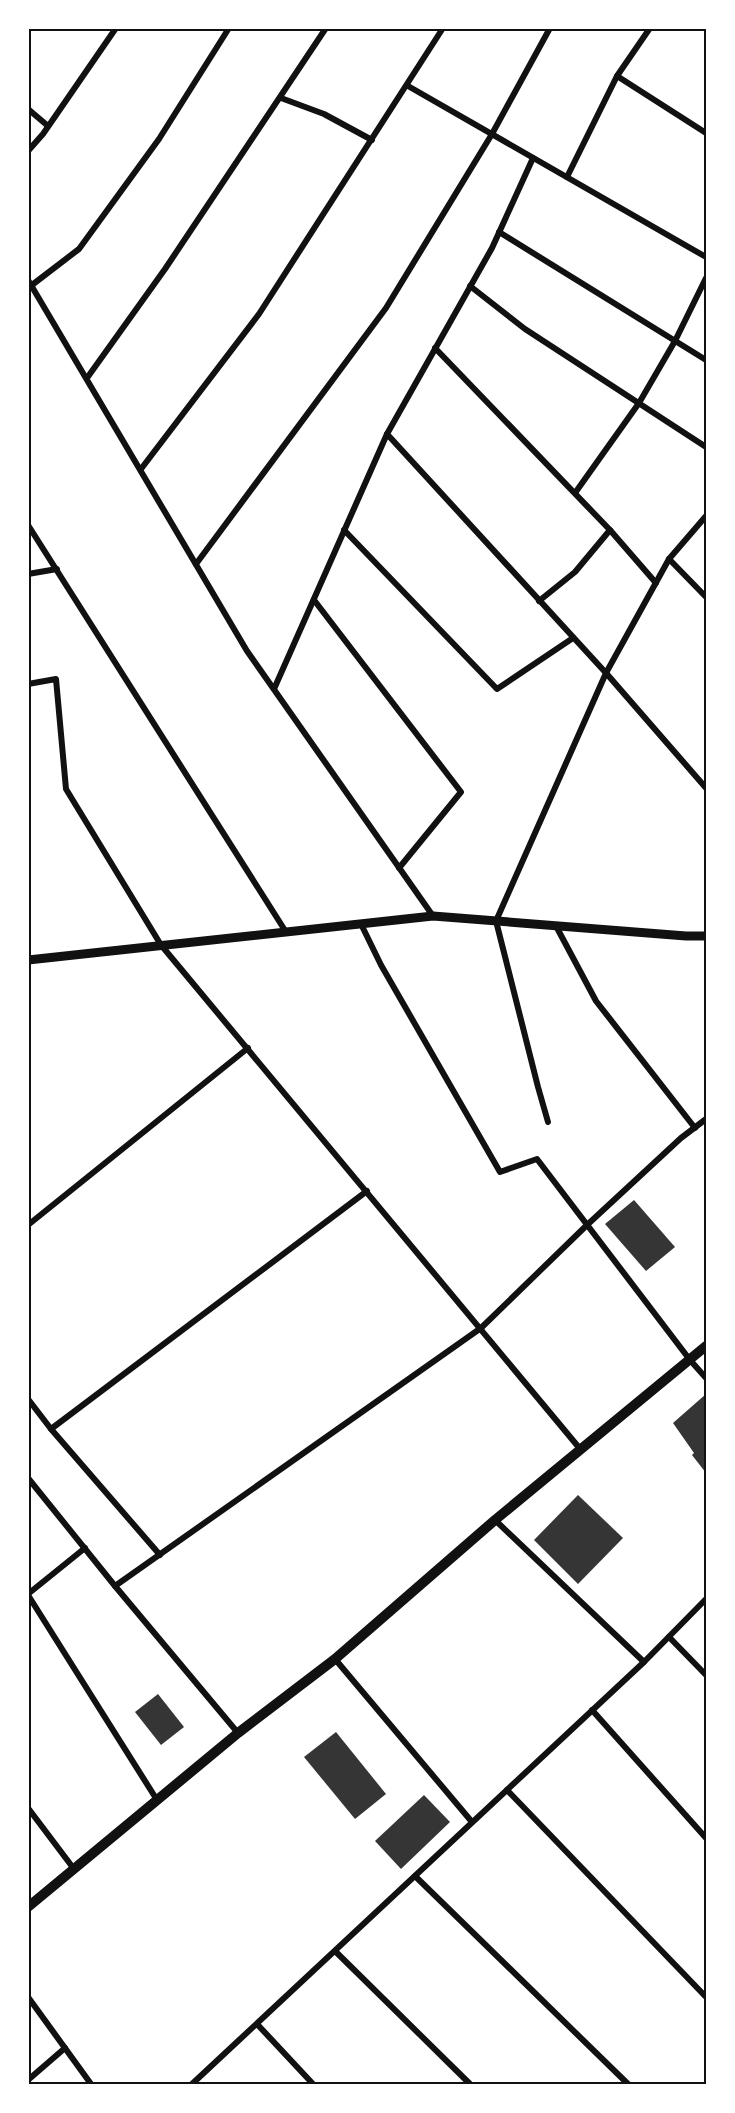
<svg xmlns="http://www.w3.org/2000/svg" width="735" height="2113" viewBox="0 0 735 2113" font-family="'Alegreya Sans',sans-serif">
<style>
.building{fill:#353535}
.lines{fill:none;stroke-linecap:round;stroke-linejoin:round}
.minor{stroke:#111;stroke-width:6}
.tertiary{stroke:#111;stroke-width:9}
.secondary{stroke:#111;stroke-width:10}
.neatline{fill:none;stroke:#111;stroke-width:2}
</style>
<rect width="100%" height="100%" fill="#fff"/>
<!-- building -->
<g class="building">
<path d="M634 1200 675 1247 646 1271 605 1224Z"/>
<path d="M706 1394V1473L692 1455 694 1453 673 1423Z"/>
<path d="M578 1495 623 1538 578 1584 534 1540Z"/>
<path d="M158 1694 184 1727 161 1745 135 1712Z"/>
<path d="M336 1732 386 1794 355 1819 304 1757Z"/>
<path d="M424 1795 450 1822 401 1869 375 1841Z"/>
</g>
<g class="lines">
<!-- minor -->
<g class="minor">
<path d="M617 76 706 133"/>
<path d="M408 86 706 257"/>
<path d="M281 98 324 114 372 140"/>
<path d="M28 109 48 126"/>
<path d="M28 151 43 134 116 28"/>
<path d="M567 177 617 76 650 28"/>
<path d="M499 232 706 360"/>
<path d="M28 280 247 651 433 916"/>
<path d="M470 286 525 329 706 447"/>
<path d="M28 288 79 249 159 139 229 28"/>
<path d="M435 348 610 530 656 583"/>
<path d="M87 378 165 269 326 28"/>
<path d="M387 434 606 673 706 788"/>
<path d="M141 469 259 314 443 28"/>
<path d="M575 493 639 403 675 341 706 278"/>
<path d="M28 525 286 932"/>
<path d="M344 530 497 689 573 638"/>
<path d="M669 559 706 597"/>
<path d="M196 564 386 308 492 134 550 28"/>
<path d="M28 574 57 569"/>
<path d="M314 600 461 792 399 868"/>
<path d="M539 601 575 572 610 530"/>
<path d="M28 684 56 679 66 789 161 945 581 1450"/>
<path d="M274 689 387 434 492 248 533 158"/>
<path d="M361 924 381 965 500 1172 537 1159 690 1360 706 1378"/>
<path d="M556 926 596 1001 695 1128"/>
<path d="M548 1122 538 1087 496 921 606 673 669 559 706 516"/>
<path d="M28 1225 248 1048"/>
<path d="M28 1399 51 1429 160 1555"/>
<path d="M51 1429 367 1191"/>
<path d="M28 1478 115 1586 238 1733"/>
<path d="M495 1520 644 1662"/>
<path d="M115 1586 481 1328 587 1225 681 1138 706 1119"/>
<path d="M28 1594 85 1548"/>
<path d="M28 1595 157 1800"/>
<path d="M669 1637 706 1675"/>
<path d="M335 1659 472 1822"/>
<path d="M592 1710 706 1838"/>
<path d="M507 1790 706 1997"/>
<path d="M28 1808 74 1869"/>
<path d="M415 1876 628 2084"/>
<path d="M335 1951 470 2084"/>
<path d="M28 1997 91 2084"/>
<path d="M257 2024 313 2084"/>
<path d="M28 2080 65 2048"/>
<path d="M192 2084 644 1662 706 1599"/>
</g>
<!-- tertiary -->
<path class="tertiary" d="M28 960 433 916 686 936H706"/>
<!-- secondary -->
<path class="secondary" d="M28 1907 238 1733 335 1659 495 1520 706 1346"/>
</g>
<!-- border -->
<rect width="735" height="2113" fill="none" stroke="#ffffff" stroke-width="60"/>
<rect x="30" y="30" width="675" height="2053" class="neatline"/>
</svg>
